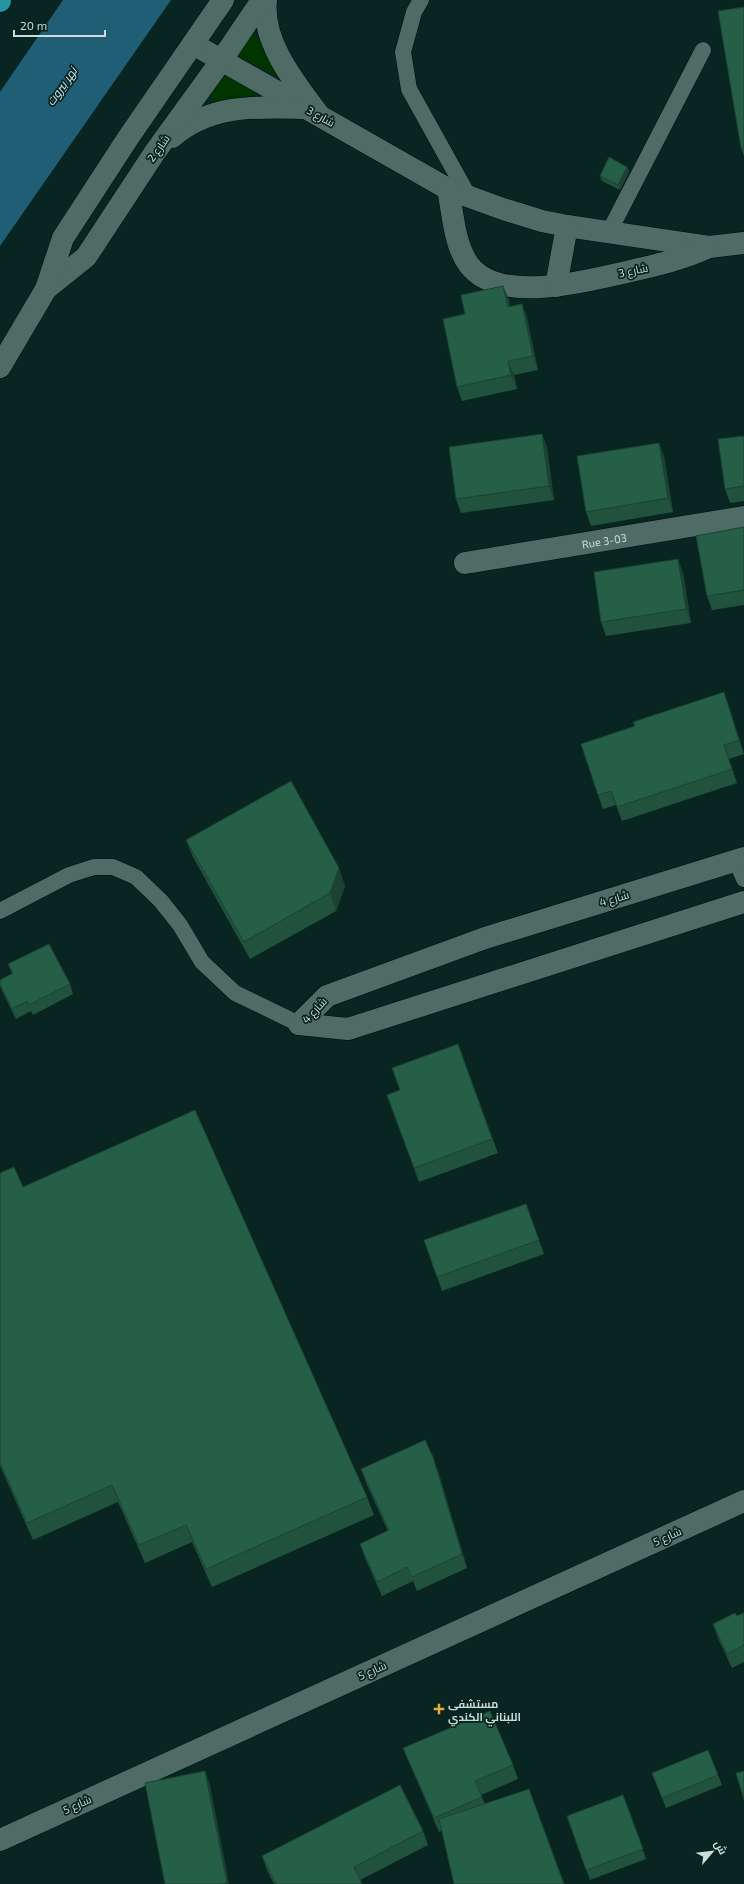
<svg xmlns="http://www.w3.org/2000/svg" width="744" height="1884" viewBox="0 0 744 1884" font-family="'Exo 2',Cairo,sans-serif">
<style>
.green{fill:#003500}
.water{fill:#205e75}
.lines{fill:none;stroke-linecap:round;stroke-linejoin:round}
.service-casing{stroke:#000d0b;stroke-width:17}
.minor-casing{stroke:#000d0b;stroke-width:23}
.tertiary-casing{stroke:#000d0b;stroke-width:23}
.motorway-casing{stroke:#000d0b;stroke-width:23}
.service{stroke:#4f6b66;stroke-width:16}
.minor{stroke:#4f6b66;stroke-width:22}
.tertiary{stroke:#4f6b66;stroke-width:22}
.motorway{stroke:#27949f;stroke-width:22}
.wall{fill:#21523d}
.shaded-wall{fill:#1b4232}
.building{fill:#265f47;stroke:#1b4232}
.poi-dot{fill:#eaaa39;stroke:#092521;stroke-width:1.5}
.labels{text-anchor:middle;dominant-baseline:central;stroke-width:3.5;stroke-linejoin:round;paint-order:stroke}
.street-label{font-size:11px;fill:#cddcd9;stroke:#092521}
.poi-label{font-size:11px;font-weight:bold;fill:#cddcd9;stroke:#092521;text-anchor:start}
.water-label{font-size:12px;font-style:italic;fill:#cee6f2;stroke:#092521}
</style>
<rect width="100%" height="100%" fill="#092521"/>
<!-- green -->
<g class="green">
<path d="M253 33 263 45 279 77 242 58 235 52Z"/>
<path d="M228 75 262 93 224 102 214 100 209 94 216 79Z"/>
</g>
<!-- water -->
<path class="water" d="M63 0H171L0 246V92Z"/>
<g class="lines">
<defs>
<g id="service">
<path d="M421 0 414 12 403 52 409 89 469 197"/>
<path d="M609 232 703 50"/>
<path d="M736 861 744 879"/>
<path d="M0 911 69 875 94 867H113L136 877 161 901 180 925 202 962 235 993 299 1024"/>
</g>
<g id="minor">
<path d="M193 44 448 189 503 209 542 221 567 226 709 247 744 243"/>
<path d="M448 189C453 213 454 245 469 265 499 304 582 282 622 273 652 266 681 260 709 247"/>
<path d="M556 286 567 226"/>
<path id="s1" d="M465 563 744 517"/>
<path d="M299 1024 327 996 485 938 744 858"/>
<path d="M299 1024 348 1029 744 902"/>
<path d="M0 1840 744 1501"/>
</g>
<g id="tertiary">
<path d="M266 0C261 42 296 84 319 115"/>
<path d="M172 137C212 103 258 107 307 108"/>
<path d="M46 289 86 257 155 152 221 61 262 0"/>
<path d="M0 367 46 289 63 238 128 138 223 0"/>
</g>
<path id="motorway" d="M0 1V0"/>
</defs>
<!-- service casing -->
<use href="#service" class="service-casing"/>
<!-- minor casing -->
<use href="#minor" class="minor-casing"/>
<!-- tertiary casing -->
<use href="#tertiary" class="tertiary-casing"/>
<!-- motorway casing -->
<use href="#motorway" class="motorway-casing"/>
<!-- service -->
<use href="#service" class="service"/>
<!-- minor -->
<use href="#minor" class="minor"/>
<!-- tertiary -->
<use href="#tertiary" class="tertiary"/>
<!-- motorway -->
<use href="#motorway" class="motorway"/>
</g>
<!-- wall -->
<g class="wall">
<path d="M744 7V156L741 148Z"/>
<path d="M627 167 629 172 620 190 602 181 600 176Z"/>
<path d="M503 286 509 300 510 307 522 304 527 318 538 370 514 375 517 389 462 401 457 387 465 314Z"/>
<path d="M542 434 547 448 554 500 461 513 456 499Z"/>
<path d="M744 436V501L730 503 725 489Z"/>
<path d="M659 443 664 457 673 512 591 526 586 512Z"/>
<path d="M744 527V605L712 610 707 596Z"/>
<path d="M683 573 691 623 606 636 601 622Z"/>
<path d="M724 692 744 754 729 759 737 783 622 821 616 805 603 809 598 795 634 726Z"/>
<path d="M186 840 345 886 336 911 250 959 193 857Z"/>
<path d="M8 964 70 984 73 994 33 1015 31 1011 16 1019 2 991 0 986V980L12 974Z"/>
<path d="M458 1044 498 1153 419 1182 387 1095 400 1090Z"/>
<path d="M0 1173 23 1187 367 1497 374 1515 212 1587 192 1542 145 1563 118 1502 33 1540 0 1466Z"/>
<path d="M526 1204 544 1254 442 1291 424 1240Z"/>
<path d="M361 1469 438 1471 467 1568 417 1591 413 1581 382 1596 365 1558 360 1544 388 1531 366 1483Z"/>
<path d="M744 1613V1662L732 1668 718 1638 713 1624Z"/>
<path d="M403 1748 513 1765 518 1779 481 1795 485 1804 439 1832Z"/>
<path d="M652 1773 718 1775 722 1785 666 1808Z"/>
<path d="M623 1795 646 1859 590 1880 567 1816Z"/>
<path d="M423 1831 428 1845 360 1880 362 1884H274L267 1870 262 1856Z"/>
</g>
<!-- shaded-wall -->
<g class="shaded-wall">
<path d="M627 167 629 172 620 190 618 185Z"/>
<path d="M503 286 509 300 513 321 508 307Z"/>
<path d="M522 304 527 318 538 370 533 356Z"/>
<path d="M508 361 514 375 517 389 511 375Z"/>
<path d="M542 434 547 448 554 500 549 486Z"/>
<path d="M659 443 664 457 673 512 668 498Z"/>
<path d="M678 559 683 573 691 623 686 609Z"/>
<path d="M724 692 729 706 744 754 739 740Z"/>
<path d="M724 745 729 759 737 783 732 769Z"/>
<path d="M339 868 345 886 336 911 330 893Z"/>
<path d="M433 1457 438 1471 467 1568 462 1554Z"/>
<path d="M205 1771 210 1785 229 1884H227Z"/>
</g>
<!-- building -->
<g class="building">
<path d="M744 7V148H741L718 11Z"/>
<path d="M609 157 627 167 618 185 600 176Z"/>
<path d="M503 286 508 307 522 304 533 356 508 361 511 375 457 387 443 319 465 314 461 295Z"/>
<path d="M542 434 549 486 456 499 449 447Z"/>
<path d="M744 436V486L725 489 718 439Z"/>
<path d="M659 443 668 498 586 512 577 456Z"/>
<path d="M744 527V590L707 596 696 536Z"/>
<path d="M678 559 686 609 601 622 594 572Z"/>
<path d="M724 692 739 740 724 745 732 769 617 807 611 791 598 795 581 744 635 726 633 722Z"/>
<path d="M291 781 339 868 330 893 244 942 186 840Z"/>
<path d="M49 944 70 984 29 1005 27 1001 12 1009 0 984V980L13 973 8 964Z"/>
<path d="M458 1044 492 1139 414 1168 387 1095 400 1090 392 1068Z"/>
<path d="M195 1110 367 1497 206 1569 186 1525 139 1545 112 1485 27 1523 0 1463V1173L14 1167 23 1187Z"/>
<path d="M526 1204 539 1240 437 1277 424 1240Z"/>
<path d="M425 1440 433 1457 462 1554 412 1577 407 1567 377 1582 360 1544 389 1530 361 1469Z"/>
<path d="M735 1613 737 1616 744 1613V1645L727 1654 713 1624Z"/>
<path d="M490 1711 513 1765 475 1781 482 1797 434 1818 403 1748Z"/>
<path d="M708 1750 718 1775 662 1798 652 1773Z"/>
<path d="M205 1771 227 1883 221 1884H165L145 1783Z"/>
<path d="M744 1771V1800L736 1773Z"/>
<path d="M400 1785 423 1831 354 1867 362 1884H276L262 1856Z"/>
<path d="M529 1789 564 1884H454L439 1819Z"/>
<path d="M623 1795 643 1849 586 1870 567 1816Z"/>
</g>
<!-- markers -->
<path class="poi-dot" d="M437 1703h4v4h4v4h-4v4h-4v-4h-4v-4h4z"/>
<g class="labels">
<!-- street labels -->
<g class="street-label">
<text transform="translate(321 116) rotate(29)">شارع 3</text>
<text transform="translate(158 148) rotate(-55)">شارع 2</text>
<text transform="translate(633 270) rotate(-12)">شارع 3</text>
<text stroke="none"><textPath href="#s1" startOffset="141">Rue 3-03</textPath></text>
<text transform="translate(614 898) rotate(-17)">شارع 4</text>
<text transform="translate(314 1010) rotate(-47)">شارع 4</text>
<text transform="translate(667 1536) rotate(-24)">شارع 5</text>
<text transform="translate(372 1670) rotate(-24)">شارع 5</text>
<text transform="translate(77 1804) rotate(-24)">شارع 5</text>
</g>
<!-- poi labels -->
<g class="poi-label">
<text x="448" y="1703">مستشفى<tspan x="448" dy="13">اللبناني الكندي</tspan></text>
</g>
<!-- water labels -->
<g class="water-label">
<text transform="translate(61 86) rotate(-55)">نهر بيروت</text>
</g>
</g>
<!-- north arrow -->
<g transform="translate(712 1852) rotate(62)" stroke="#092521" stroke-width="3" paint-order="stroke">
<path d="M0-3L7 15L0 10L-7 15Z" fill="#cddcd9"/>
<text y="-6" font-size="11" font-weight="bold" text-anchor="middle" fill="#cddcd9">ش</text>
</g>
<!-- scale -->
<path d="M14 30v6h91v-6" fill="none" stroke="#cddcd9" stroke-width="2"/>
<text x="20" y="30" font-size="12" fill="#cddcd9" stroke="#092521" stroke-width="3" paint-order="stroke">20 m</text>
</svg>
